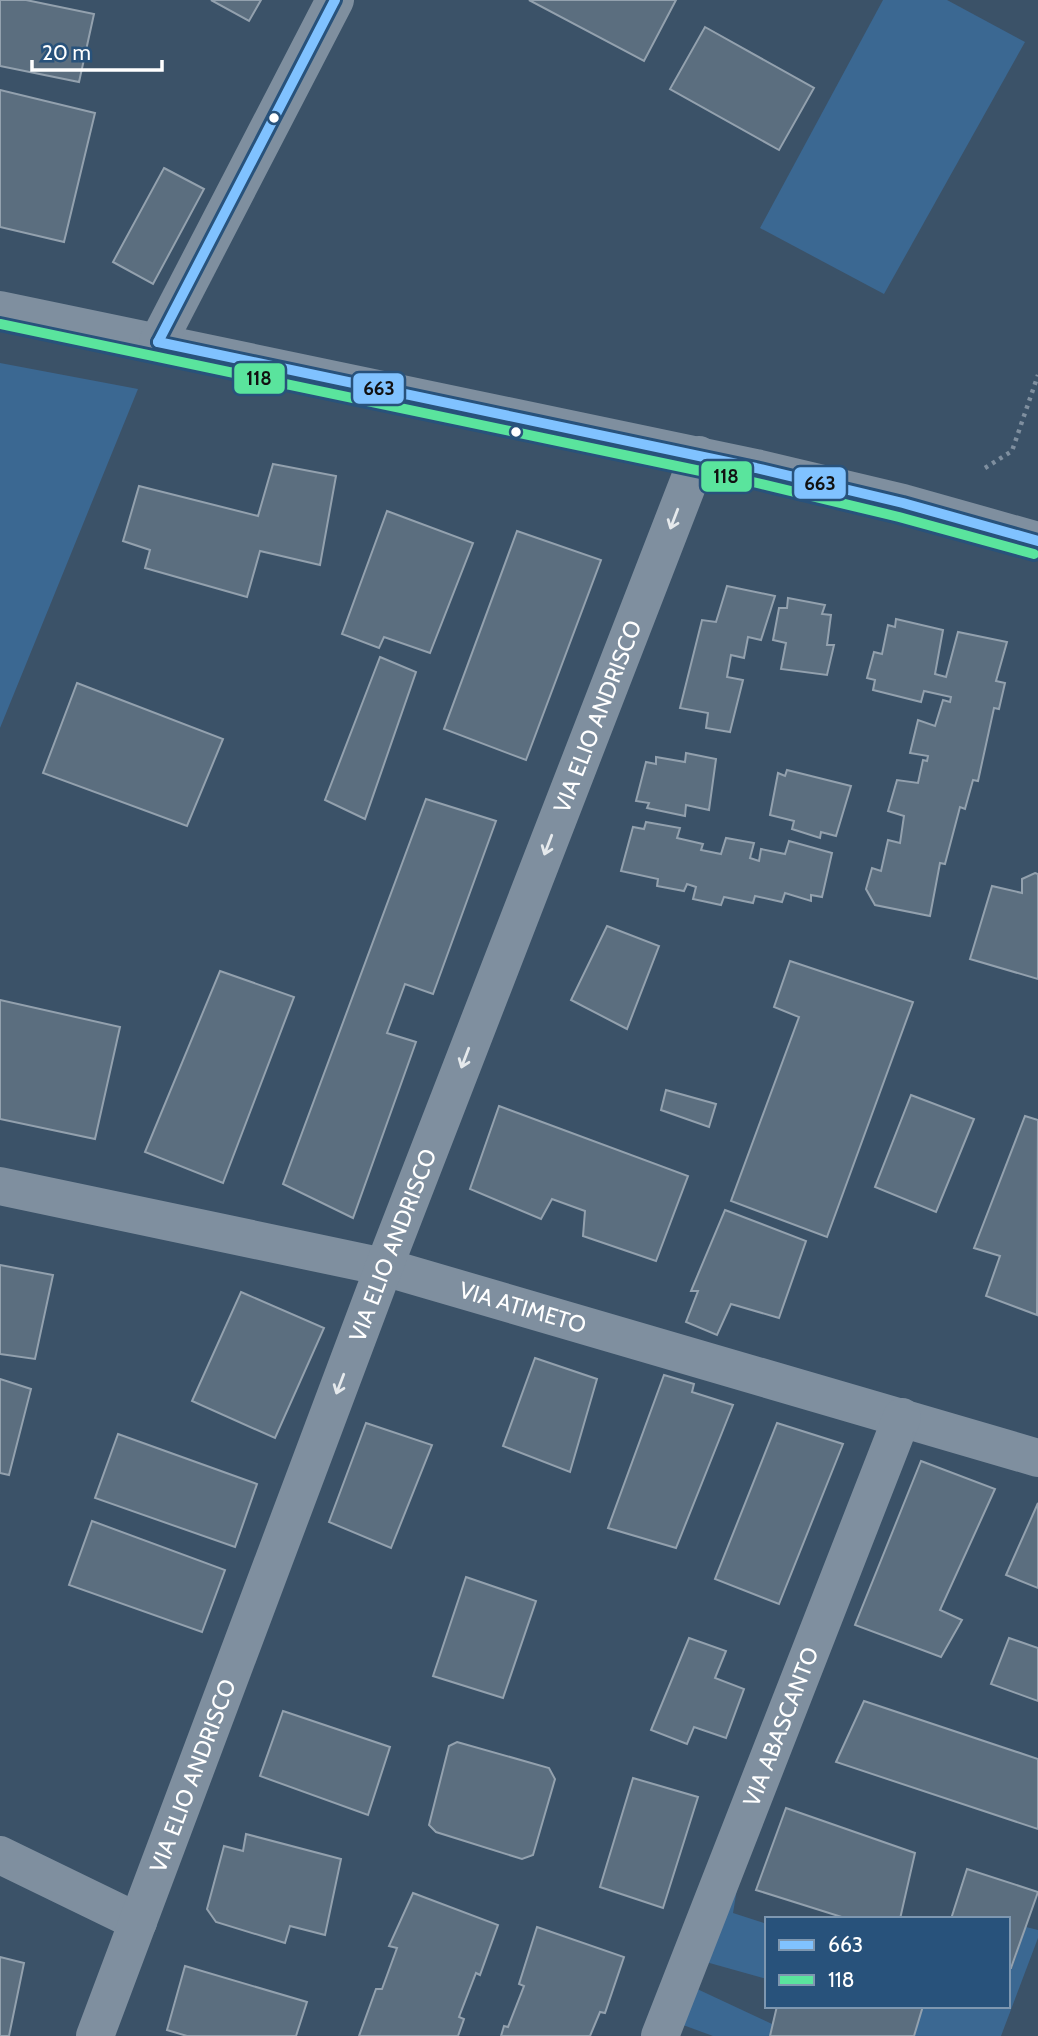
<svg xmlns="http://www.w3.org/2000/svg" width="1038" height="2036" viewBox="0 0 1038 2036" font-family="Cabin,sans-serif">
<style>
.green{fill:#3b6892}
.building{fill:#5b6e7f;stroke:#93a1ae;stroke-width:2}
.lines{fill:none;stroke-linecap:round;stroke-linejoin:round}
.path{stroke:#7f8f9f;stroke-width:4.5;stroke-dasharray:3.5 5;stroke-linecap:butt}
.minor{stroke:#7f8f9f;stroke-width:38}
.bus-1-casing{stroke:#28527b;stroke-width:16}
.bus-2-casing{stroke:#28527b;stroke-width:16}
.bus-1{stroke:#80c2ff;stroke-width:10}
.bus-2{stroke:#5ae49d;stroke-width:10}
.oneway{stroke:#e5e9ec}
.bus-dot{fill:#fff;stroke:#28527b;stroke-width:2.5}
.labels{text-anchor:middle;dominant-baseline:central;stroke-width:7;stroke-linejoin:round;paint-order:stroke}
.street-label{font-size:23px;fill:#fff;stroke:#28527b}
.line-badge{stroke:#28527b;stroke-width:2.5}
.pale-badge-label{font-size:19px;text-anchor:middle;font-weight:bold;fill:#111}
</style>
<rect width="100%" height="100%" fill="#3b5268"/>
<!-- green -->
<g class="green">
<path d="M883 0H947L1025 42 884 294 760 228Z"/>
<path d="M0 363 138 389 0 728Z"/>
<path d="M737 1889 733 1913 767 1924V1979L706 1962Z"/>
<path d="M1026 1927 1038 1930V1938L1001 2036H713L683 2025 695 1988 772 2024 777 2006H1008V1968H1012Z"/>
</g>
<!-- building -->
<g class="building">
<path d="M0 0H26L94 14 79 82 0 66Z"/>
<path d="M211 0H261L249 21Z"/>
<path d="M529 0H676L644 61Z"/>
<path d="M705 27 814 88 779 150 670 89Z"/>
<path d="M0 90 95 113 64 242 0 227Z"/>
<path d="M164 168 204 189 153 284 113 262Z"/>
<path d="M273 464 336 476 320 565 260 551 247 597 145 568 150 550 123 541 139 486 258 516Z"/>
<path d="M387 511 473 543 430 653 384 637 379 648 342 634Z"/>
<path d="M517 531 601 560 526 760 444 729Z"/>
<path d="M727 586 775 596 761 640 748 637 744 658 731 655 727 677 743 680 730 732 706 728 708 713 680 708 702 620 716 622Z"/>
<path d="M788 598 825 605 822 614 831 615 827 645H834L827 675 781 669 786 643 773 640 779 608H787Z"/>
<path d="M896 619 943 630 935 674 946 677 958 632 1007 642 996 681 1005 683 999 709 994 708 978 781 973 780 965 809 960 807 945 864 940 863 930 916 875 905 866 889 872 868 881 871 888 840 900 843 904 816 888 811 897 780 918 783 923 760 927 761 928 756 910 753 918 720 935 726 943 700 950 702 951 697 924 691 921 702 873 690 875 680 867 678 874 652 882 654 888 625 895 627Z"/>
<path d="M380 657 416 672 365 819 325 800Z"/>
<path d="M77 683 223 739 187 826 43 773Z"/>
<path d="M686 753 716 759 709 810 686 805 685 816 647 808 649 803 636 801 646 762 656 764V757L685 762Z"/>
<path d="M787 770 851 786 836 836 821 832 820 838 792 829 794 821 770 815 778 773 785 776Z"/>
<path d="M426 799 496 821 433 994 405 984 387 1033 416 1042 353 1218 283 1184Z"/>
<path d="M646 822 680 828 677 838 703 844 701 850 721 854 726 838 754 843 750 858 759 861 761 849 785 854 789 841 832 853 822 897 811 895V901L785 893 782 902 755 896 753 903 724 897 721 905 693 899 696 887 687 884 684 891 657 886 658 879 621 871 633 827 644 829Z"/>
<path d="M1035 873 1038 874V979L970 959 992 886 1022 893V879Z"/>
<path d="M607 926 659 946 627 1029 571 1000Z"/>
<path d="M790 961 913 1002 827 1237 731 1201 799 1017 774 1007Z"/>
<path d="M220 971 294 997 223 1183 145 1152Z"/>
<path d="M0 1000 120 1027 95 1139 0 1119Z"/>
<path d="M666 1090 716 1104 709 1127 661 1110Z"/>
<path d="M911 1095 974 1119 936 1212 875 1187Z"/>
<path d="M499 1106 688 1176 656 1261 583 1236 585 1211 552 1199 541 1219 470 1189Z"/>
<path d="M1025 1116 1038 1120 1037 1315 986 1296 1000 1256 974 1248Z"/>
<path d="M725 1210 806 1241 779 1318 731 1304 717 1335 686 1322 698 1291H691Z"/>
<path d="M0 1265 53 1275 35 1359 0 1354Z"/>
<path d="M241 1292 324 1328 275 1438 192 1401Z"/>
<path d="M535 1358 597 1379 570 1472 503 1446Z"/>
<path d="M664 1375 694 1384 692 1392 733 1405 676 1548 608 1528Z"/>
<path d="M0 1379 31 1389 9 1475 0 1473Z"/>
<path d="M366 1423 432 1445 391 1548 329 1522Z"/>
<path d="M777 1423 843 1444 779 1604 715 1579Z"/>
<path d="M118 1434 257 1484 235 1547 95 1498Z"/>
<path d="M921 1461 995 1489 940 1610 962 1620 941 1657 855 1625Z"/>
<path d="M1038 1503V1588L1006 1575Z"/>
<path d="M92 1521 225 1570 202 1632 69 1585Z"/>
<path d="M466 1577 536 1601 503 1698 433 1676Z"/>
<path d="M689 1638 726 1651 715 1678 744 1689 726 1738 694 1727 687 1744 651 1730Z"/>
<path d="M1009 1638 1038 1648V1701L991 1684Z"/>
<path d="M864 1701 1038 1759V1829L836 1762Z"/>
<path d="M283 1711 390 1747 368 1815 260 1776Z"/>
<path d="M457 1742 549 1768 555 1779 533 1855 522 1859 436 1832 429 1825 449 1746Z"/>
<path d="M633 1778 698 1797 663 1908 600 1887Z"/>
<path d="M786 1808 915 1853 900 1919H848L756 1890Z"/>
<path d="M246 1834 341 1859 325 1935 290 1926 285 1943 216 1922 207 1909 224 1846 243 1851Z"/>
<path d="M967 1869 1038 1892 1011 1968H1008V1919H951Z"/>
<path d="M413 1893 498 1925 480 1975 476 1973 459 2017 464 2019 458 2036H359L376 1989H382L397 1948 389 1946Z"/>
<path d="M537 1927 624 1957 605 2013 600 2012 590 2036H501L504 2026 508 2027 524 1986 519 1984Z"/>
<path d="M0 1957 24 1963 9 2036H0Z"/>
<path d="M185 1966 307 2002 296 2036H187L167 2030Z"/>
<path d="M777 2006H923L914 2036H770Z"/>
</g>
<g class="lines">
<!-- path -->
<path class="path" d="M985 468 1012 451 1038 375"/>
<!-- minor -->
<g class="minor">
<path d="M0 310 756 468 903 503 1038 541"/>
<path d="M158 342 335 0"/>
<path id="s1" d="M0 1186 384 1267 1038 1458"/>
<path d="M0 1855 138 1922"/>
<path id="s2" d="M95 2036 384 1267 699 455"/>
<path id="s3" d="M660 2036 902 1417"/>
</g>
<defs>
<g id="bus-1">
<path d="M158 342 756 468 903 503 1038 541"/>
<path d="M158 342 335 0"/>
</g>
<path id="bus-2" d="M0 324 753 482 899 517 1034 554"/>
</defs>
<!-- bus-1 casing -->
<use href="#bus-1" class="bus-1-casing"/>
<!-- bus-2 casing -->
<use href="#bus-2" class="bus-2-casing"/>
<!-- bus-1 -->
<use href="#bus-1" class="bus-1"/>
<!-- bus-2 -->
<use href="#bus-2" class="bus-2"/>
</g>
<!-- one-way arrows -->
<defs><path id="oneway-shaft" d="M-6 0H5M1.5-3L5.5 0L1.5 3" fill="none" stroke-width="1.6" stroke-linecap="round" stroke-linejoin="round" transform="scale(1.75)"/></defs>
<g class="oneway">
<use href="#oneway-shaft" transform="translate(674 519) rotate(111)"/>
<use href="#oneway-shaft" transform="translate(548 845) rotate(111)"/>
<use href="#oneway-shaft" transform="translate(465 1058) rotate(111)"/>
<use href="#oneway-shaft" transform="translate(340 1384) rotate(111)"/>
</g>
<!-- markers -->
<g class="bus-dot">
<circle cx="274" cy="118" r="6"/>
<circle cx="516" cy="432" r="6"/>
</g>
<g class="labels">
<!-- street labels -->
<g class="street-label">
<text stroke="none"><textPath href="#s2" startOffset="1412">VIA ELIO ANDRISCO</textPath></text>
<text stroke="none"><textPath href="#s2" startOffset="845">VIA ELIO ANDRISCO</textPath></text>
<text stroke="none"><textPath href="#s1" startOffset="537">VIA ATIMETO</textPath></text>
<text stroke="none"><textPath href="#s3" startOffset="332">VIA ABASCANTO</textPath></text>
<text stroke="none"><textPath href="#s2" startOffset="278">VIA ELIO ANDRISCO</textPath></text>
</g>
</g>
<g class="line-badge">
<rect x="233" y="362" width="53" height="33" rx="7" fill="#5ae49d"/>
<rect x="352" y="372" width="53" height="33" rx="7" fill="#80c2ff"/>
<rect x="700" y="460" width="53" height="33" rx="7" fill="#5ae49d"/>
<rect x="793" y="466" width="54" height="34" rx="7" fill="#80c2ff"/>
</g>
<g class="pale-badge-label">
<text x="259" y="385">118</text>
<text x="379" y="395">663</text>
<text x="726" y="483">118</text>
<text x="820" y="490">663</text>
</g>
<!-- legend -->
<rect x="765" y="1917" width="245" height="91" fill="#28527b" stroke="#7e97b0" stroke-width="2"/>
<rect x="779" y="1940" width="35" height="10" fill="#80c2ff" stroke="#7e97b0" stroke-width="2"/>
<text x="828" y="1952" font-size="21" fill="#ffffff">663</text>
<rect x="779" y="1975" width="35" height="10" fill="#5ae49d" stroke="#7e97b0" stroke-width="2"/>
<text x="828" y="1987" font-size="21" fill="#ffffff">118</text>
<!-- scale -->
<path d="M32 60v10h130v-10" fill="none" stroke="#ffffff" stroke-width="3.5"/>
<text x="42" y="60" font-size="21" fill="#ffffff" stroke="#28527b" stroke-width="5" paint-order="stroke">20 m</text>
</svg>
